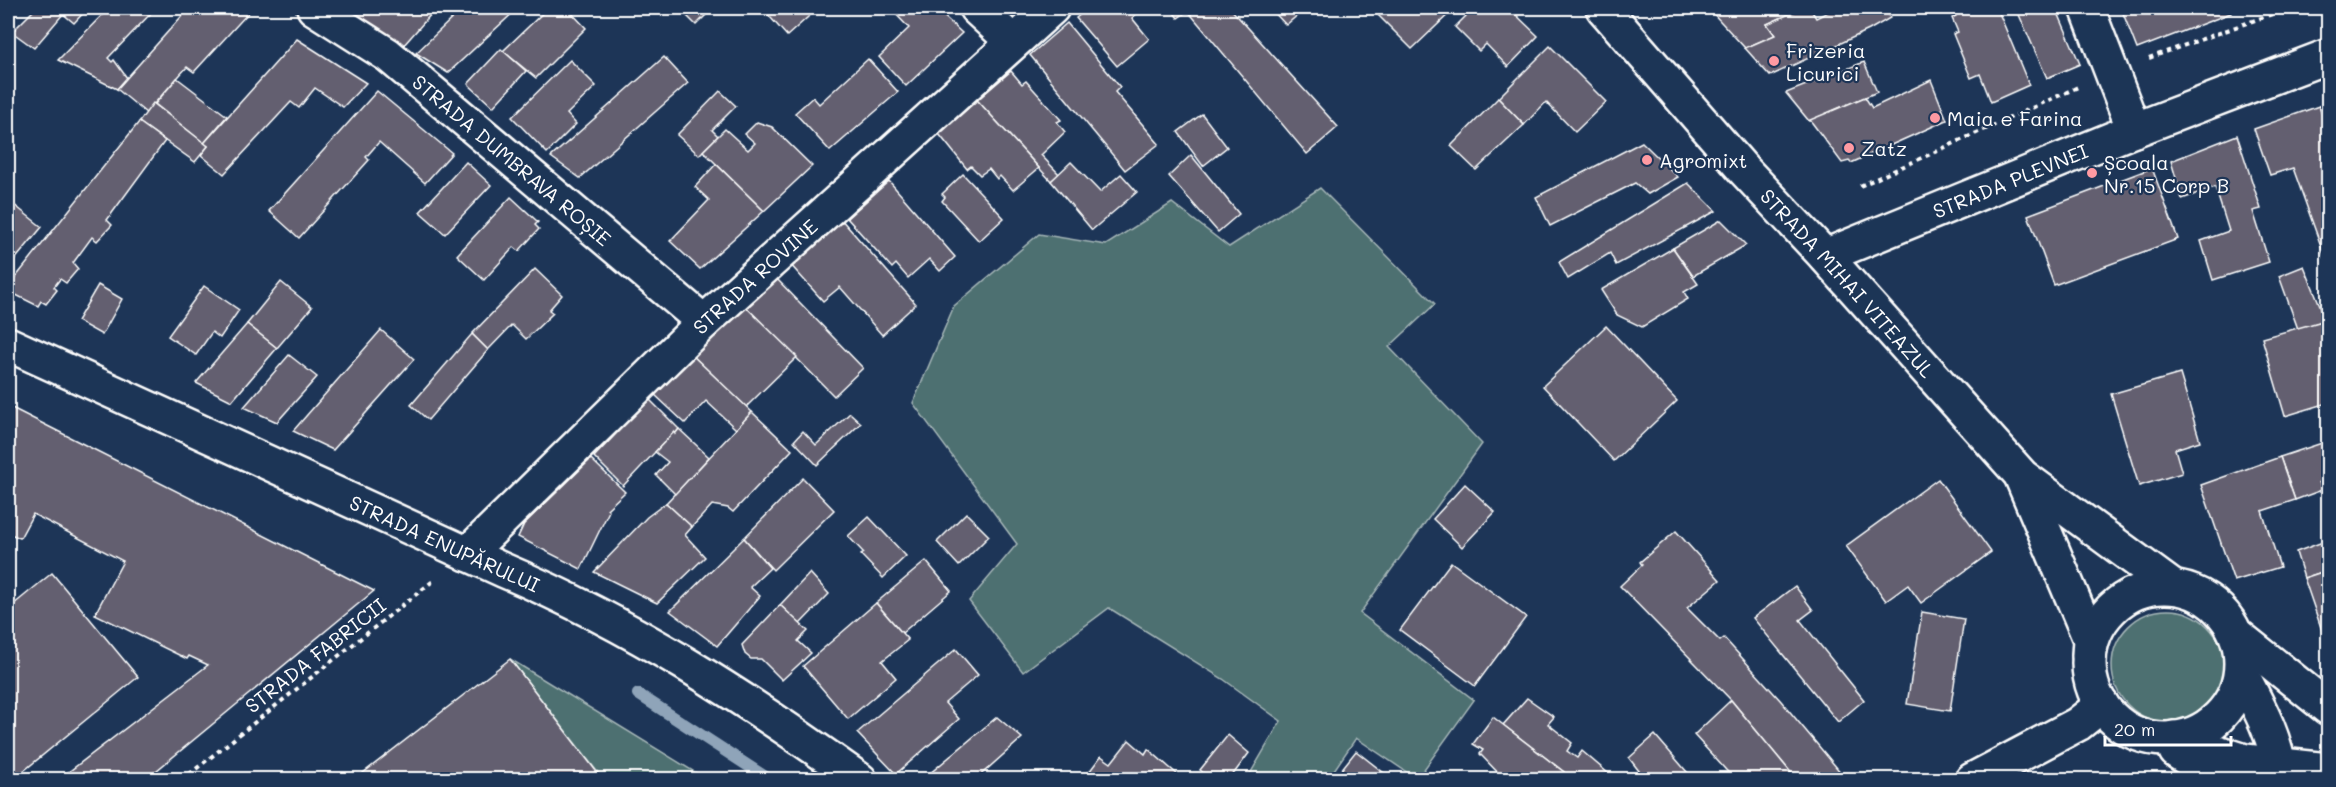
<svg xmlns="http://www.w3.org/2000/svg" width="2336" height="787" viewBox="0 0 2336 787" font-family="Mali,sans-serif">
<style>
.green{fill:#4d6f71;stroke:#a6b7b8;stroke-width:1.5}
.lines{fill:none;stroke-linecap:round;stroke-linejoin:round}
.stream{stroke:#8fa4b9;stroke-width:12}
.building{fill:#635f6f;stroke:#fff;stroke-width:1.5}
.minor-casing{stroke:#fff;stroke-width:38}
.path{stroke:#fff;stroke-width:4;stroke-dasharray:4.5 4.5;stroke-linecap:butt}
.minor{stroke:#1d3557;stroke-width:33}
.poi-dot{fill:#ff9aa2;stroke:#1d3557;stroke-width:2}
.labels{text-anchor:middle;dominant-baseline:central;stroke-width:4.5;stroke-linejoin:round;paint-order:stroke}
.poi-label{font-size:20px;fill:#fff;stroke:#1d3557;text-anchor:start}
.street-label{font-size:20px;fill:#fff;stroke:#1d3557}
</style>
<rect width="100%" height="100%" fill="#1d3557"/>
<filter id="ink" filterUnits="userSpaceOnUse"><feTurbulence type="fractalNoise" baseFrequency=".0167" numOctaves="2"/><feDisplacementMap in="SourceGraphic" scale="12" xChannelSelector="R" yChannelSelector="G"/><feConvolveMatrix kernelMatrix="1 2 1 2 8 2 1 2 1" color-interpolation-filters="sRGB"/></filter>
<g filter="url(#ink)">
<!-- green -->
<g class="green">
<path d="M1320 188 1435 304 1389 347 1482 444 1360 613 1474 700 1417 779 1356 738 1328 779H1247L1281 721 1223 679 1109 608 1023 672 969 601 1017 544 913 403 954 306 1039 234 1106 245 1172 203 1229 247Z"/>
<circle cx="2168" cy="666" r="56"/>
<path d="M510 659 706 779H603Z"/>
</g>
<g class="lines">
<!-- stream -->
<path class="stream" d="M638 694 770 780"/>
</g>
<!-- building -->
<g class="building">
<path d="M36 8H56L64 13 34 48 12 32Z"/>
<path d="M56 8H88L74 23Z"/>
<path d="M109 8H156L108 58 112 62 114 60 127 78 117 89 58 60Z"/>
<path d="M189 8H245L250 11 194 72 187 67 146 113 117 89Z"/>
<path d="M346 8H426L432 13 403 46Z"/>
<path d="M463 8H518L448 73 416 53Z"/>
<path d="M548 8H567L586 28 536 78 503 51Z"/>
<path d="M679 8H713L696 25Z"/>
<path d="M762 8H818L787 36Z"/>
<path d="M897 8H935L962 33 906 86 879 57 909 28 893 11Z"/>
<path d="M1088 8H1143L1132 18 1149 39 1117 66 1076 18Z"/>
<path d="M1170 8H1230L1338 127 1307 154 1188 11 1178 18Z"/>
<path d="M1270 8H1306L1286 25Z"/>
<path d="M1371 8H1455L1412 49Z"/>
<path d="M1474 8H1509L1538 36 1508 67 1486 44 1479 51 1455 27Z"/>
<path d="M1713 8H1803L1767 24 1775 35 1745 48 1709 9Z"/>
<path d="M1803 8H1810L1816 18 1836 8H1886L1890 18 1869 30 1770 76 1745 48 1775 35 1767 24Z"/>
<path d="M1953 8H1997L2029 85 1991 102 1980 74 1971 78 1953 34 1958 32 1952 18 1956 16Z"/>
<path d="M2016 8H2056L2080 64 2047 78Z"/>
<path d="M2121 8H2229L2231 13 2137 49Z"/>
<path d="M1067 23 1120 87 1115 92 1159 144 1125 170 1030 55Z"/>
<path d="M297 39 366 83 343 107 315 88 299 108 291 102 224 174 201 155 208 146 204 143Z"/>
<path d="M1550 46 1606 102 1575 132 1546 102 1524 125 1498 98Z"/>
<path d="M501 49 526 71 493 107 468 84Z"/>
<path d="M664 57 688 83 580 178 551 157Z"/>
<path d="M868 59 898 92 830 151 795 113 813 97 819 104Z"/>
<path d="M570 60 596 86 567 114 576 124 547 153 512 117Z"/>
<path d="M1864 62 1877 92 1809 121 1786 93Z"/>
<path d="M1011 71 1022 84 1026 81 1061 120 1057 122 1065 132 1041 155 1059 174 1051 181 977 100Z"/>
<path d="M177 78 227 116 204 143 155 104Z"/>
<path d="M1931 80 1947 120 1851 163 1849 161 1842 163 1810 120 1865 97 1872 108Z"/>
<path d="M377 91 452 153 425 183 379 142 366 157 369 160 299 238 269 211Z"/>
<path d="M720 91 736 106 712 130 718 136 699 155 677 135Z"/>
<path d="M1498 98 1524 125 1476 170 1451 146Z"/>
<path d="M977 100 1039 168 1013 190 1000 176 997 179 989 169 980 175 971 166 967 169 939 134Z"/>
<path d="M2328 102V133L2319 106Z"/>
<path d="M153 103 208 146 195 162 139 122Z"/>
<path d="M2319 106 2328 133V259L2326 260 2293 168 2270 175 2254 129Z"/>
<path d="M1202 114 1227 147 1203 166 1178 132Z"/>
<path d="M139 122 165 141 107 220 112 225 97 241 92 237 73 263 78 269 66 283 60 279 54 287 57 290 46 304 41 301 38 306 8 291V287Z"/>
<path d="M757 122 772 127 812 166 764 211 703 151 725 129 748 150 755 143 745 134Z"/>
<path d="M2237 135 2261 209 2253 211 2269 262 2213 280 2201 241 2229 231 2215 187 2182 199 2171 161Z"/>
<path d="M1642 142 1678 177 1648 194 1635 183 1550 226 1536 197Z"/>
<path d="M1191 155 1239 214 1218 232 1169 176Z"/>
<path d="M466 162 491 185 445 234 420 212Z"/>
<path d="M1071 162 1100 192 1121 174 1137 192 1092 230 1051 181Z"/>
<path d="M716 164 764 211 700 269 670 241 709 200 695 187Z"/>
<path d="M2152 168 2178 239 2054 285 2028 215Z"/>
<path d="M963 174 1004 218 979 241 942 201 945 197 942 194Z"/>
<path d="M889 181 955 257 940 271 929 259 908 278 896 264 892 268 847 218Z"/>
<path d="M1688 183 1716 211 1616 265 1610 253 1568 279 1559 262Z"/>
<path d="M511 197 538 222 535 225 539 229 519 251 514 247 484 280 457 255Z"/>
<path d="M13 204 42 227 8 268V210Z"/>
<path d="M840 218 916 304 882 335 840 287 823 301 789 263Z"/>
<path d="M1721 220 1746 245 1693 276 1673 248Z"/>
<path d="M1673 248 1698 284 1684 292 1688 299 1642 327 1617 315 1601 290Z"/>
<path d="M2304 266 2326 320 2298 329 2279 276Z"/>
<path d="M535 269 562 295 549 310 553 313 526 339 512 325 488 350 472 334Z"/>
<path d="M775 277 863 368 834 396 745 306Z"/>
<path d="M281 282 312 307 277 348 247 324Z"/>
<path d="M98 285 122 299 102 335 77 321Z"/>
<path d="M204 286 239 310 220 338 212 332 196 355 168 336Z"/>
<path d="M745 306 797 357 746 407 692 355Z"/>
<path d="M2326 320 2328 330V403L2285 416 2262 338Z"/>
<path d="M247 324 277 348 232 401 196 383Z"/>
<path d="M1606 326 1677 401 1614 461 1543 386Z"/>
<path d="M381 330 414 359 333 450 293 431Z"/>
<path d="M472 334 488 350 428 420 411 405Z"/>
<path d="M289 355 317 377 277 422 244 407Z"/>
<path d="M692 355 752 412 736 429 706 401 685 423 654 394Z"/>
<path d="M2180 374 2200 441 2175 449 2182 473 2139 486 2111 394Z"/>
<path d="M649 399 679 429 675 434 674 432 623 486 594 457Z"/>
<path d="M8 406 374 591 145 780H64L62 777 208 665 189 656 187 659 95 614 123 561 33 514 20 538 8 533Z"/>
<path d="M752 412 792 450 733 512 728 508 712 505 692 527 666 503Z"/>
<path d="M850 413 861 423 817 465 794 441 803 431 816 445Z"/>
<path d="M679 429 709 457 675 494 656 475 668 462 655 452 674 432 675 434Z"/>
<path d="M2328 441V478L2319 482 2322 490 2295 500 2280 457Z"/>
<path d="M2280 457 2295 500 2262 511 2280 567 2234 581 2201 485Z"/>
<path d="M591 459 625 492 607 509 609 511 581 569 518 537 524 524Z"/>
<path d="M803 478 834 510 773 570 744 538Z"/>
<path d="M1938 479 1991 552 1921 603 1908 585 1886 601 1846 546Z"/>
<path d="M1465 484 1495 512 1462 547 1433 519Z"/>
<path d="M666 503 692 527 685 535 705 557 657 603 594 572 647 517Z"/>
<path d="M966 513 989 536 959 566 937 542Z"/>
<path d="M869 517 906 556 883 578 861 555 864 553 848 536Z"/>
<path d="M1676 531 1720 580 1687 608 1720 641 1724 638 1781 701 1847 780H1797L1731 700 1620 586 1642 565 1640 562Z"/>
<path d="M744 538 770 568 750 587 760 596 717 646 670 611Z"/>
<path d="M2328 540V570L2304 578 2296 552Z"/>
<path d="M926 561 951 591 902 633 876 603Z"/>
<path d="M1451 562 1526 617 1475 686 1400 630Z"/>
<path d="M2328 570V648L2304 578Z"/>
<path d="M52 573 138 677 15 778 8 769V609Z"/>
<path d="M810 573 829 594 800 624 780 605Z"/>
<path d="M1795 586 1813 610 1800 620 1864 700 1838 722 1753 618Z"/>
<path d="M876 603 908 640 882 661 896 678 848 719 803 666Z"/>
<path d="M780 605 808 631 798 641 811 653 782 680 761 659H751L745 654 742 645Z"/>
<path d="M1922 612 1964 619 1950 711 1907 704Z"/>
<path d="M956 649 978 675 945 703 959 719 896 774 857 733Z"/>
<path d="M510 659 603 780H354Z"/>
<path d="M1527 698 1554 717 1548 724 1572 743 1567 751 1577 758 1582 751 1616 780H1570L1564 772 1503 725Z"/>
<path d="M1731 700 1797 780H1735L1694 735Z"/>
<path d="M997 717 1022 738 975 780H922Z"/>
<path d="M1493 717 1564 772 1558 780H1505L1480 754 1483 750 1473 744Z"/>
<path d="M1228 735 1249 753 1229 780H1212L1200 770Z"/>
<path d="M1655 735 1694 780H1646L1629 758Z"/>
<path d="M1129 740 1145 754 1148 749 1177 774 1172 780H1083L1101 756 1111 763Z"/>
<path d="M1356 751 1393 780H1333Z"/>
</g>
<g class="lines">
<defs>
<g id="minor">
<path id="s1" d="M314 8 388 55 704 322"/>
<path d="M976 8 1013 42"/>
<path id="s2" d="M1603 8 1744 170 1825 256 2022 476 2173 587"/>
<path d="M2087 8 2134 130"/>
<path id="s3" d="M1825 256 2134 130 2328 56"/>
<path id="s4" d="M8 344 503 570C631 624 747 699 860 780"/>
<path d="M2022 478 2090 639 2089 655"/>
<path id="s5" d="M467 554 704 322 1052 8"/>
<circle cx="2165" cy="663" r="76"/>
<path d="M2237 635 2328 708"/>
<path d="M2241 673C2259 707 2278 741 2281 780"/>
<path d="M2174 738 2245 761 2328 770"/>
<path d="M2176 751 2219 780"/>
<path d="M1972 780 2078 724 2102 705"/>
</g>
</defs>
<!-- minor casing -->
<use href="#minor" class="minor-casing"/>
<!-- path -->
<g class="path">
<path d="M2149 58 2289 8"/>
<path d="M1860 186 2078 87"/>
<path d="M182 780 433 581"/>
</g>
<!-- minor -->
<use href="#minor" class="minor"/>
</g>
</g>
<!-- markers -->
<g class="poi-dot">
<circle cx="1774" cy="61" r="6"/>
<circle cx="1935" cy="118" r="6"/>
<circle cx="1849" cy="148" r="6"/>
<circle cx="1647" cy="160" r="6"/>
<circle cx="2092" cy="173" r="6"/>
</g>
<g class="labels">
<!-- poi labels -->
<g class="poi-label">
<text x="1786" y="50">Frizeria<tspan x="1786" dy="23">Licurici</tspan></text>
<text x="1947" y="118">Maia e Farina</text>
<text x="1861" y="148">Zatz</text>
<text x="1659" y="160">Agromixt</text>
<text x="2104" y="162">Școala<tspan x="2104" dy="23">Nr.15 Corp B</tspan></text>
</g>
<!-- street labels -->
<g class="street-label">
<text stroke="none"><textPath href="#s1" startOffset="250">STRADA DUMBRAVA ROȘIE</textPath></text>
<text stroke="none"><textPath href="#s3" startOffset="200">STRADA PLEVNEI</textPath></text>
<text stroke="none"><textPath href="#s5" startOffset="400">STRADA ROVINE</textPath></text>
<text stroke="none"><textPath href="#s2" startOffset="368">STRADA MIHAI VITEAZUL</textPath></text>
<text stroke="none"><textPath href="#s4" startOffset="480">STRADA ENUPĂRULUI</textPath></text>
<text transform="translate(315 655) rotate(-38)">STRADA FABRICII</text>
</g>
</g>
<!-- margin -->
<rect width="2336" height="787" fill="none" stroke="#1d3557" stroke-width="30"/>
<rect x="15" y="15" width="2306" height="757" fill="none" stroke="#fff" stroke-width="2" filter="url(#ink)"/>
<!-- scale -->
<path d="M2105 736v9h126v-9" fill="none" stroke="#ffffff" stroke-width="3"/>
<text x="2114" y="736" font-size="18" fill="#ffffff" stroke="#1d3557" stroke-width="4.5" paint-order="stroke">20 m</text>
</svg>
